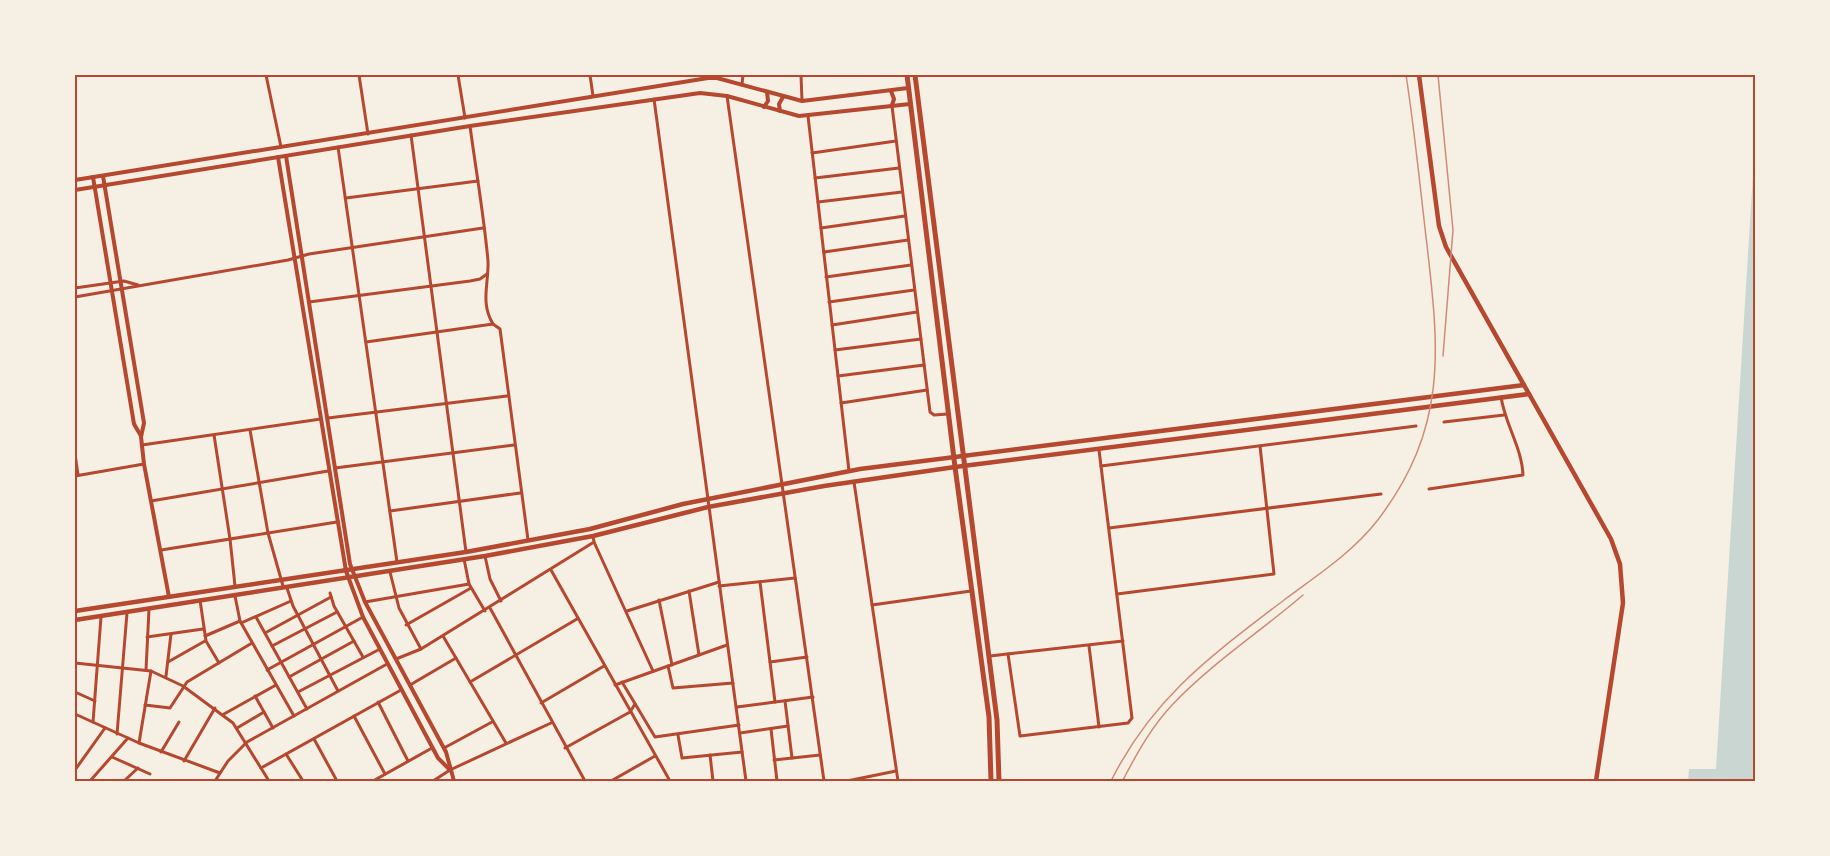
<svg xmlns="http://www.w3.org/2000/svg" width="1830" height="856" viewBox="0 0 1830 856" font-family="'Space Grotesk',sans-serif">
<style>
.water{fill:#c9d6d2}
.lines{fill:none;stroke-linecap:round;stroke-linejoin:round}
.minor{stroke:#b5482f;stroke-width:3}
.tertiary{stroke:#b5482f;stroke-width:4}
.secondary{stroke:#b5482f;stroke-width:4.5}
.trunk{stroke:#b5482f;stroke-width:5}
.rail{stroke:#cf8b77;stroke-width:1.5}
.neatline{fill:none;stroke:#b5482f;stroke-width:2}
</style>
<rect width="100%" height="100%" fill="#f6efe4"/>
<!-- water -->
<path class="water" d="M1755 142V781H1688L1689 769H1716Z"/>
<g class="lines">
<!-- minor -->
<g class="minor">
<path d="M266 75 281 147"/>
<path d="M359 75 368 134"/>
<path d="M458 75 465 118"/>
<path d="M590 75 593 96"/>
<path d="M801 75 802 101"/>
<path d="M742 84 743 75"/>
<path d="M727 96 824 781"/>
<path d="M654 99 746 781"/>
<path d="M892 106 930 412 934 415 948 414"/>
<path d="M808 116 849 471"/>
<path d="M470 126C476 171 484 216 488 261 489 283 480 303 493 324"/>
<path d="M411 135 466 552"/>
<path d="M338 147 397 562"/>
<path d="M812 153 896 141"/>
<path d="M815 178 899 168"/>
<path d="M346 198 478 181"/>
<path d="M818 202 902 192"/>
<path d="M821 228 905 216"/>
<path d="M824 252 908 240"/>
<path d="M826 277 911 265"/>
<path d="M75 288 124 281 138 285"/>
<path d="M75 297 288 260 309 254 483 228"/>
<path d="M309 302 470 281 480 279 487 274"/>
<path d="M829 302 914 290"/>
<path d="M832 325 917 312"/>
<path d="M366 342 493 324 500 329 528 540"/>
<path d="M835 350 921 339"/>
<path d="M838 376 924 365"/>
<path d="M841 403 927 390"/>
<path d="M328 418 507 396"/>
<path d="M1444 422 1504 415"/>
<path d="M250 430 268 533 283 586"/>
<path d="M214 435 230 539 235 586"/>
<path d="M142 445 321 419"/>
<path d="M75 454 78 475"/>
<path d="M1101 466 1416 426"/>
<path d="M335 468 514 445"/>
<path d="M75 476 144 464"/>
<path d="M854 482 898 781"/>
<path d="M1429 489 1523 475C1522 448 1505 424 1501 397"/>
<path d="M151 501 328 471"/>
<path d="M390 511 520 493"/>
<path d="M1109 528 1381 494"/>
<path d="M594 542 653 671"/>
<path d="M161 550 337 522"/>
<path d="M485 556 490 579 501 601"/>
<path d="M464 559 469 584 485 611"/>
<path d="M551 570 670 781"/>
<path d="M390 572 399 608 421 649"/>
<path d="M760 582 775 702"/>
<path d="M719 586 795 578"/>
<path d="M287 588 293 606 338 691"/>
<path d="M689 591 699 655"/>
<path d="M330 593 334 606 363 657"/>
<path d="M1117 594 1274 574 1260 446"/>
<path d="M235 596 240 621 294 716"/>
<path d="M200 600 206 641 219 663"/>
<path d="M659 600 672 665"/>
<path d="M365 602 469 584"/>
<path d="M872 605 971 591"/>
<path d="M490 608 585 781"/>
<path d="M627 611 719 582"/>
<path d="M256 617 307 709"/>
<path d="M241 623 291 601"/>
<path d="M406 625 471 588"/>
<path d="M265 633 331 597"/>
<path d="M205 636 240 621"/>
<path d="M443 636 506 743"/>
<path d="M147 637 203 629"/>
<path d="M272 646 337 612"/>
<path d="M1089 646 1099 727"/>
<path d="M1008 654 1020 736 1128 723 1132 718 1099 450"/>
<path d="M990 656 1123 641"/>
<path d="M396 659 421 649 594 542 593 536"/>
<path d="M168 662 205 641"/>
<path d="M770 662 807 657"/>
<path d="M75 663 151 671 183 686 233 723 269 781"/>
<path d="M668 666 673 688 733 683"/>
<path d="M146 670 149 609"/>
<path d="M267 670 363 617"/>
<path d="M166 676 171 634"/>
<path d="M289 677 354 641"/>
<path d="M470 682 577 619"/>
<path d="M622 682 655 737 739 725"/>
<path d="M410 685 456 658"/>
<path d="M615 685 727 645"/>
<path d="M75 692 95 701"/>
<path d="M298 692 380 649"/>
<path d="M255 696 273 728"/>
<path d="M785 701 792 758"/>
<path d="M378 702 408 761"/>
<path d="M541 703 604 666"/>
<path d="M145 705 170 708 187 682 252 643"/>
<path d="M737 707 813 697"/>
<path d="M75 714 139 743 220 773"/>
<path d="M224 714 276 685"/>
<path d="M354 716 385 774"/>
<path d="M93 722 101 617"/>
<path d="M237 728 264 712"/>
<path d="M771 729 777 781"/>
<path d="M740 733 788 726"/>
<path d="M117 734 127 613"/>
<path d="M678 735 682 758 742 752"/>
<path d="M314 739 337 781"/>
<path d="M139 743 151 671"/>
<path d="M444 748 492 722"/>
<path d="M565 748 630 712 635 704"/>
<path d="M161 752 179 722"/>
<path d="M286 754 303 781"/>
<path d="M710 755 713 781"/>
<path d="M112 757 150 774"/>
<path d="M774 760 820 755"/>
<path d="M184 761 215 708"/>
<path d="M261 768 401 690"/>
<path d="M75 770 105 728"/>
<path d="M90 781 128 738"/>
<path d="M124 781 138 768"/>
<path d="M215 781 228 761 247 742 387 664"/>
<path d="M373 781 432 748"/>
<path d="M433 781 450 770 551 723"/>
<path d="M611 781 655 756"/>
<path d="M847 781 896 771"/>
</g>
<!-- tertiary -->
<g class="tertiary">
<path d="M891 91 894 99 892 105"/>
<path d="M764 107 768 101 767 92"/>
<path d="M780 111 779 104 783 97"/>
<path d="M286 156 350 564 365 602 446 752 454 781"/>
<path d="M278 157 346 571 363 617 438 758 450 770"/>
<path d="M103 176 144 423 141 437 144 464 169 597"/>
<path d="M93 177 134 424 141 436"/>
<path d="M75 180 708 78H717L802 101 908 88"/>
<path d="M75 190 470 126 700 93 727 96 799 116 910 104"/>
</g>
<!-- secondary -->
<g class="secondary">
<path d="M1419 75 1439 226 1446 247 1611 539 1620 564 1623 603 1596 781"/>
<path d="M75 611 466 552 590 529 683 504 860 469 1524 385"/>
<path d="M75 620 485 556 593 536 708 507 824 486 955 467 1529 394"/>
</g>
<!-- trunk -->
<g class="trunk">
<path d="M907 75 955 467 989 717 991 781"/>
<path d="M915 75 997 720 999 781"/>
</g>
<!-- rail -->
<g class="rail">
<path d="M1438 75 1453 230 1443 356"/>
<path d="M1123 780C1137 753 1152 726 1173 704 1212 663 1260 632 1303 595"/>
<path d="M1111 781C1153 697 1211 656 1284 600 1316 576 1352 553 1377 521 1452 423 1438 342 1425 228 1419 177 1414 126 1406 75"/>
</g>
</g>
<!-- border -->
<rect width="1830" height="856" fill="none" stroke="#f6efe4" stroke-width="153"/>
<rect x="76" y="76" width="1678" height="704" class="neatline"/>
</svg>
